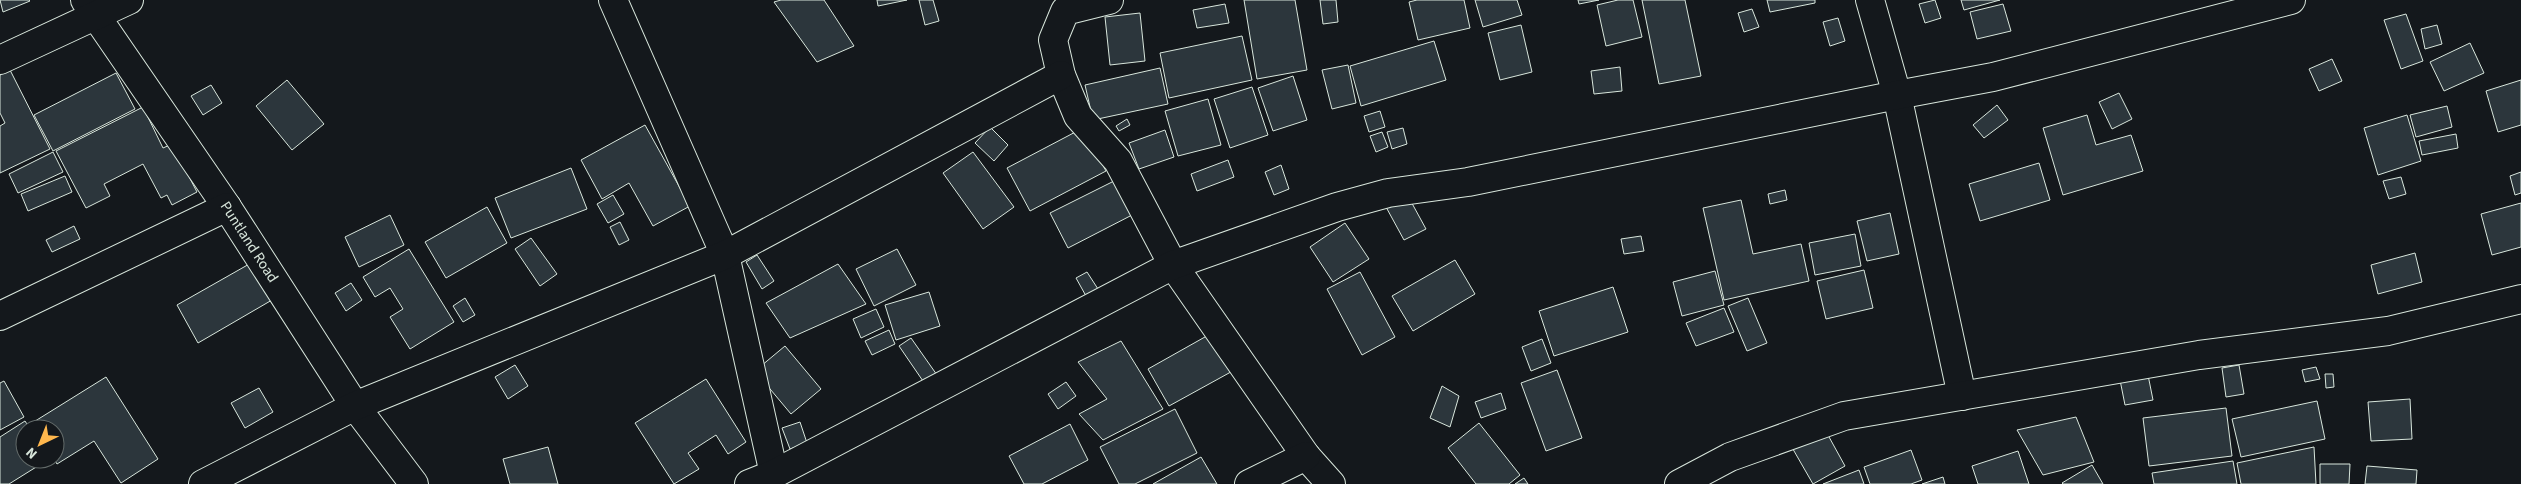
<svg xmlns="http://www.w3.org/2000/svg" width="2521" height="484" viewBox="0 0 2521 484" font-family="'Source Sans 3',sans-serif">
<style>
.building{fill:#2c363c;stroke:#d8e6dc}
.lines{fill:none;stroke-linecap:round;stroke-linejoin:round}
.minor-casing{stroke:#d8e6dc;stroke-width:30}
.minor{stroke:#14181c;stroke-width:28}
.labels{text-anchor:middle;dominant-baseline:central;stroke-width:4;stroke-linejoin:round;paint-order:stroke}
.street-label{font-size:15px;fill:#d8e6dc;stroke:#14181c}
</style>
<rect width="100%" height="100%" fill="#14181c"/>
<!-- building -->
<g class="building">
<path d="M0 0H29L30 1 3 12Z"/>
<path d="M781 0H824L854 46 817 62 774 2Z"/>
<path d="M877 0H907L878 6Z"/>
<path d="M919 0H933L939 21 925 25Z"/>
<path d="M1244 0H1295L1307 70 1257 79Z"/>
<path d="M1320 0H1336L1338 22 1323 24Z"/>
<path d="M1417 0H1464L1470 28 1418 40 1409 2Z"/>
<path d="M1475 0H1517L1522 15 1483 27Z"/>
<path d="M1578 0H1599L1579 4Z"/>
<path d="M1618 0H1633L1642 37 1606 46 1597 5Z"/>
<path d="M1642 0H1685L1701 76 1659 84Z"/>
<path d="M1767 0H1815V3L1770 12Z"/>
<path d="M1935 0 1941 18 1925 23 1919 4Z"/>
<path d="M1961 0H2000L1964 10Z"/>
<path d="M1225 4 1229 23 1197 28 1193 10Z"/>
<path d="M2003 4 2011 31 1977 39 1970 12Z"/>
<path d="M1752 9 1759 27 1744 32 1738 13Z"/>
<path d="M1140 13 1145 61 1110 65 1105 17Z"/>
<path d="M2406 14 2423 61 2401 69 2384 20Z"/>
<path d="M1838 18 1845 41 1830 46 1823 22Z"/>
<path d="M1521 25 1532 72 1500 80 1488 33Z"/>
<path d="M2437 25 2442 44 2425 49 2421 29Z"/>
<path d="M1242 36 1252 80 1169 98 1160 53Z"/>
<path d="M1434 41 1446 80 1361 106 1350 66Z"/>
<path d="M2470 43 2484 73 2444 91 2430 62Z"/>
<path d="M2332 59 2342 81 2319 91 2309 69Z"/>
<path d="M1348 65 1356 103 1332 109 1322 70Z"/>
<path d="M1620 67 1622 91 1594 94 1591 71Z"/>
<path d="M1160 68 1168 104 1093 120 1085 85Z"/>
<path d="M10 70 50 149 0 173V126L5 123 0 113V75Z"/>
<path d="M116 73 135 109 53 151 34 115Z"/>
<path d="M1293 76 1307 120 1273 131 1258 88Z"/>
<path d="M287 80 324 124 292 150 256 106Z"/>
<path d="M2521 80V125L2498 132 2486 91Z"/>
<path d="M211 85 222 103 203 115 191 96Z"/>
<path d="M1252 87 1268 135 1230 148 1214 99Z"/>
<path d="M2119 93 2132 119 2112 129 2099 102Z"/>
<path d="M1208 99 1221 145 1178 156 1165 111Z"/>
<path d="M1997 105 2008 120 1984 138 1973 125Z"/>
<path d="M2447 106 2452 127 2416 137 2410 115Z"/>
<path d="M143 107 163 148 172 144 197 192 172 205 167 195 161 198 143 164 104 184 110 196 86 208 56 151Z"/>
<path d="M1380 111 1385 127 1369 132 1364 116Z"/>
<path d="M2087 115 2096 145 2131 135 2143 171 2063 195 2043 128Z"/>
<path d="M2407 115 2421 161 2378 175 2364 128Z"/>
<path d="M1127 119 1130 125 1119 131 1116 126Z"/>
<path d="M645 125 690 206 653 226 629 183 602 199 581 160Z"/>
<path d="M990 127 1008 145 994 161 975 143Z"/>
<path d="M1083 128 1106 171 1030 211 1007 168Z"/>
<path d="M1403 128 1407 144 1392 149 1387 132Z"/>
<path d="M1165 130 1174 157 1139 169 1129 143Z"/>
<path d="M1382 132 1388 147 1376 152 1370 136Z"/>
<path d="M2456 134 2458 148 2422 155 2419 141Z"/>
<path d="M53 152 63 172 18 193 9 174Z"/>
<path d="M973 152 1014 207 983 229 943 173Z"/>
<path d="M1228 160 1234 177 1197 191 1191 174Z"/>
<path d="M2039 163 2050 200 1980 221 1969 184Z"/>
<path d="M1281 165 1289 189 1274 195 1265 172Z"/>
<path d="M571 168 587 209 511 238 495 198Z"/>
<path d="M2521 172V193L2515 195 2510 176Z"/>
<path d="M65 176 72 192 28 211 21 194Z"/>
<path d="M2401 177 2406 194 2389 199 2383 181Z"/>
<path d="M1116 180 1134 214 1068 248 1050 213Z"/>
<path d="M1785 190 1787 200 1770 204 1768 194Z"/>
<path d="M613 195 624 214 608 223 597 204Z"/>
<path d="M1408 196 1426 229 1404 240 1386 207Z"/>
<path d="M1741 200 1753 254 1801 244 1809 281 1724 300 1703 208Z"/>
<path d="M2521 203V247L2492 255 2481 214Z"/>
<path d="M487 207 507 243 446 278 425 242Z"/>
<path d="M1890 213 1899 254 1867 261 1857 221Z"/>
<path d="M390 215 404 245 359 267 345 237Z"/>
<path d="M620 222 629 240 619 245 610 227Z"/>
<path d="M1345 223 1369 259 1333 282 1310 247Z"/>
<path d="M74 226 80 239 52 252 46 240Z"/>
<path d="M1855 234 1861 266 1815 275 1809 243Z"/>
<path d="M1641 236 1644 251 1624 254 1621 239Z"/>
<path d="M531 238 557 274 540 286 515 249Z"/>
<path d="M409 249 454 322 410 349 390 317 403 309 390 288 375 297 363 277Z"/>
<path d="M897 249 916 285 874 306 856 269Z"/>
<path d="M2415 253 2422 282 2378 294 2371 265Z"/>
<path d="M757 255 774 281 762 289 746 262Z"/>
<path d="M1455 260 1475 294 1413 331 1392 296Z"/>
<path d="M251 263 272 300 198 343 177 305Z"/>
<path d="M838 264 866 304 790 338 766 303Z"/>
<path d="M1864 270 1873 308 1826 319 1817 281Z"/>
<path d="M1715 271 1724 305 1682 316 1673 282Z"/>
<path d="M1087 272 1098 289 1086 296 1076 278Z"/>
<path d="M1360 272 1395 337 1362 355 1327 289Z"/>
<path d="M351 283 362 300 346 311 335 293Z"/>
<path d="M1613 287 1628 332 1554 356 1539 311Z"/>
<path d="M929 292 940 326 896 340 885 305Z"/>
<path d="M465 298 475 315 463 322 453 306Z"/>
<path d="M1748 298 1767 343 1747 351 1728 306Z"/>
<path d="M1724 308 1734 332 1696 346 1686 323Z"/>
<path d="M876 309 884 327 861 338 853 319Z"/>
<path d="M1228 324 1249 362 1169 406 1148 369Z"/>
<path d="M889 330 895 344 872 355 865 341Z"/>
<path d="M911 338 937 375 925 384 899 346Z"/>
<path d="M1542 339 1551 363 1531 371 1522 347Z"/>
<path d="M1121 341 1163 409 1103 440 1079 414 1107 399 1078 362Z"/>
<path d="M785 346 821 389 791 414 755 371Z"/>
<path d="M515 365 528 386 508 399 495 377Z"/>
<path d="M2239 365 2244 394 2226 397 2222 368Z"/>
<path d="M2316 367 2320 379 2305 382 2302 370Z"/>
<path d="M1557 370 1582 438 1546 451 1521 383Z"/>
<path d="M2325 374H2333L2334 387 2326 388Z"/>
<path d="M2148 375 2153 400 2125 405 2120 380Z"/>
<path d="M106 377 158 459 121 483 94 441 57 464 54 459 55 429H35L32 423Z"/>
<path d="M706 379 746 442 728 454 716 435 688 453 699 469 674 484 635 423Z"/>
<path d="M4 381 24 417 0 430V383Z"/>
<path d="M1066 382 1076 396 1058 409 1048 394Z"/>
<path d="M1442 386 1459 396 1450 427 1430 418Z"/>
<path d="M259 388 273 412 245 428 231 403Z"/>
<path d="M1501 393 1506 409 1481 418 1475 402Z"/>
<path d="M2410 399 2412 439 2371 441 2368 402Z"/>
<path d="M2317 401 2325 439 2241 457 2232 419Z"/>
<path d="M2226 408 2232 456 2149 466 2143 418Z"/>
<path d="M1175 409 1197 453 1135 484H1119L1100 447Z"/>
<path d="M2076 417 2094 462 2043 475 2017 430Z"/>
<path d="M25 421 30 429H25V459H49L9 484H0V437Z"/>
<path d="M800 422 807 443 790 449 782 428Z"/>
<path d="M1479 423 1520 475 1509 484H1476L1448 448Z"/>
<path d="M1070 424 1088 460 1042 484H1024L1009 456Z"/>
<path d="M1823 426 1845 466 1813 484 1790 444Z"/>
<path d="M548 447 558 484H510L503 459Z"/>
<path d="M2314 447 2316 484H2241L2237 463Z"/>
<path d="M1911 450 1922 480 1911 484H1870L1864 467Z"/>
<path d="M2018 451 2029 484H1978L1972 466Z"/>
<path d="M1201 457 1217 484H1153Z"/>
<path d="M2233 461 2237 484H2154L2152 473Z"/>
<path d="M2320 464H2350L2349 484H2320Z"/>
<path d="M2092 465 2103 484H2063L2062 483Z"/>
<path d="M2367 466 2417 470 2416 484H2365Z"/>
<path d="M1859 470 1864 484H1823Z"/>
<path d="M1943 477 1945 484H1922Z"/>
<path d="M1524 478 1528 484H1515Z"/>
</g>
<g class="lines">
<defs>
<g id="minor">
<path d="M85 0 227 207 355 406 414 484"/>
<path d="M613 0 725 255 774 474"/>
<path d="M1109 0 1065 11 1053 40 1061 75 1078 116 1118 161 1173 265 1306 456 1331 484"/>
<path d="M1870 0 1897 95 1962 396"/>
<path d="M0 60 129 0"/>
<path d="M0 316 227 207"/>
<path d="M203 484 355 406 725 255 1061 75"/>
<path d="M749 484 774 474 1173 265 1337 207 1388 193 1468 182 1897 95 1993 77 2291 0"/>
<path d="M1249 484 1306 456"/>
<path d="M1679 484 1730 457 1844 416 2199 355 2388 331 2521 299"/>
</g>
</defs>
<!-- minor casing -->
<use href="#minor" class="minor-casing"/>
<!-- minor -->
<use href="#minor" class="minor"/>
</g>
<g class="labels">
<!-- street labels -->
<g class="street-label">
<text transform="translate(249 242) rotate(57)">Puntland Road</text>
</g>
</g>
<!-- north arrow -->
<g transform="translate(40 444) rotate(223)"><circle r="24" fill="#14181c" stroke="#626a69"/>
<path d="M0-4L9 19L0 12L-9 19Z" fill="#ffb74d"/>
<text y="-8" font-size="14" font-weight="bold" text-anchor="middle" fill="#d8e6dc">N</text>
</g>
</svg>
